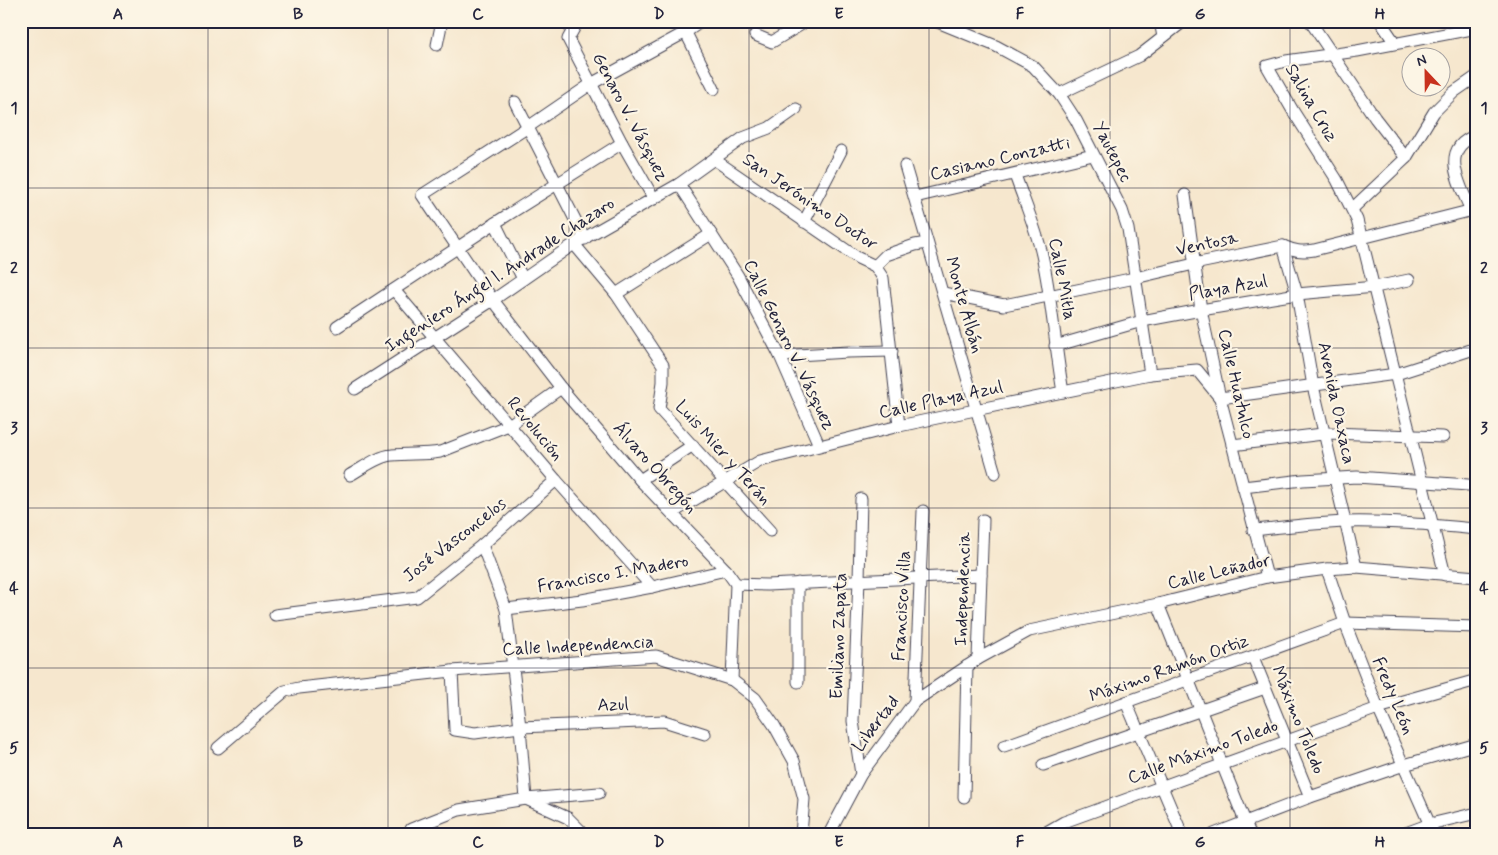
<svg xmlns="http://www.w3.org/2000/svg" width="1498" height="855" viewBox="0 0 1498 855" font-family="Mynerve,sans-serif">
<style>
.lines{fill:none;stroke-linecap:round;stroke-linejoin:round}
.street-casing{stroke:#424051;stroke-width:13}
.street{stroke:#fff;stroke-width:11}
.grid{fill:none;stroke:#22223b;stroke-width:1;stroke-opacity:0.55}
.labels{text-anchor:middle;dominant-baseline:central;stroke-width:4.5;stroke-linejoin:round;paint-order:stroke}
.street-label{font-size:18px;fill:#22223b;stroke:#fcf5e5}
.neatline{fill:none;stroke:#22223b;stroke-width:2}
.grid-label{font-size:16px;text-anchor:middle;font-weight:bold;fill:#22223b}
</style>
<rect width="100%" height="100%" fill="#fcf5e5"/>
<filter id="ink" filterUnits="userSpaceOnUse"><feTurbulence type="fractalNoise" baseFrequency=".02" numOctaves="2"/><feDisplacementMap in="SourceGraphic" scale="10" xChannelSelector="R" yChannelSelector="G"/><feConvolveMatrix kernelMatrix="1 2 1 2 8 2 1 2 1" color-interpolation-filters="sRGB"/></filter>
<filter id="wash" filterUnits="userSpaceOnUse"><feTurbulence type="fractalNoise" baseFrequency=".0096" numOctaves="4" result="noise"/><feDisplacementMap in="SourceGraphic" scale="20" xChannelSelector="R" yChannelSelector="G"/><feGaussianBlur stdDeviation="1.12" result="paint"/><feColorMatrix in="noise" values="0 0 0 0 0 0 0 0 0 0 0 0 0 0 0 0 0 1.4 0 .05"/><feComposite in="paint" operator="in"/></filter>
<g filter="url(#wash)">
<rect width="100%" height="100%" fill="#f6e7ce"/>
</g>
<g filter="url(#ink)">
<g class="lines">
<defs>
<g id="street">
<path d="M578 21 568 39 622 143 654 199"/>
<path d="M680 21 714 89"/>
<path d="M702 21 686 32 591 84 528 127 422 195 493 300 561 388 640 480 726 570 736 584 732 680"/>
<path d="M935 21 996 46 1033 66 1059 94 1076 120 1122 210 1128 229 1150 374"/>
<path d="M1160 21 1163 37"/>
<path d="M1310 21 1375 118 1406 158"/>
<path d="M1380 21 1395 43"/>
<path d="M755 35 772 42 807 21"/>
<path d="M437 45 442 21"/>
<path d="M1059 94 1139 56 1184 21"/>
<path d="M515 102 585 239"/>
<path d="M715 160 858 258 875 266 883 278 899 426"/>
<path d="M905 166 995 473"/>
<path d="M1015 175C1024 201 1036 228 1042 255 1052 300 1055 346 1063 392"/>
<path d="M679 184 738 276 780 356 819 445"/>
<path d="M1185 195 1201 310 1220 398 1267 577"/>
<path d="M915 197 1093 155"/>
<path d="M1352 209 1406 158 1434 112 1454 92 1477 76"/>
<path d="M1471 211C1461 185 1437 149 1477 135"/>
<path d="M804 222 841 151"/>
<path d="M495 223 523 279"/>
<path d="M574 244 616 294 663 365V382L659 409 770 531"/>
<path d="M1283 246 1297 294 1313 386 1356 567"/>
<path d="M875 266 886 255 915 245 927 243"/>
<path d="M394 290 556 480 652 587"/>
<path d="M943 293 1004 305 1135 278 1194 264 1283 246C1294 251 1302 252 1314 250L1477 209"/>
<path d="M616 294 711 234"/>
<path d="M337 327 495 223 622 143"/>
<path d="M1055 346 1142 321 1201 310 1297 294 1375 287 1409 280"/>
<path d="M780 356 848 352 892 351"/>
<path d="M355 389 493 300 574 244 679 184 743 138 769 128 796 109"/>
<path d="M1232 445 1331 433 1443 437"/>
<path d="M350 475C363 468 378 456 392 455 408 453 424 455 440 452L509 425 561 388"/>
<path d="M640 480 693 445"/>
<path d="M1243 487 1303 480 1357 477 1468 485"/>
<path d="M861 499 859 580 853 721 861 774"/>
<path d="M672 513 760 461 899 426 975 410 1150 374 1197 370 1220 398 1396 374 1477 348"/>
<path d="M1253 530C1284 527 1315 523 1346 522 1389 521 1433 525 1477 529"/>
<path d="M482 545 506 609 520 727 526 799 568 818 581 831V834"/>
<path d="M1327 569 1345 623 1378 708 1434 834"/>
<path d="M1445 575 1357 220 1337 180 1293 111 1267 66 1286 61 1357 51 1477 28"/>
<path d="M736 584 767 585 981 575"/>
<path d="M1158 604 1250 834"/>
<path d="M506 609 582 600 652 587 726 570"/>
<path d="M275 615 417 597 482 545 556 480"/>
<path d="M1253 657 1310 797"/>
<path d="M978 659 983 520"/>
<path d="M452 671 455 730 475 733 520 727 664 721 705 734"/>
<path d="M798 682V583"/>
<path d="M915 701 923 511"/>
<path d="M1126 702 1182 834"/>
<path d="M1004 746 1345 623 1477 627"/>
<path d="M218 748 285 691 299 688 452 671 656 656 732 680 755 698 774 725 794 761 804 799 801 834"/>
<path d="M1043 765 1265 688"/>
<path d="M964 797 967 666"/>
<path d="M411 829 459 810 526 799 599 793"/>
<path d="M829 834 861 774 915 701 978 659 1029 631 1158 604 1267 577 1327 569 1356 567 1477 577"/>
<path d="M1043 834 1064 822 1378 708 1477 680"/>
<path d="M1214 834 1310 797 1404 765 1477 744"/>
<path d="M1403 834 1430 824 1477 813"/>
</g>
</defs>
<!-- street casing -->
<use href="#street" class="street-casing"/>
<!-- street -->
<use href="#street" class="street"/>
</g>
</g>
<!-- grid -->
<path class="grid" d="M208 21V834M388 21V834M569 21V834M749 21V834M929 21V834M1110 21V834M1290 21V834M21 188H1477M21 348H1477M21 508H1477M21 668H1477"/>
<g class="labels">
<!-- street labels -->
<g class="street-label">
<text transform="translate(1311 103) rotate(60)">Salina Cruz</text>
<text transform="translate(630 117) rotate(62)">Genaro V. Vásquez</text>
<text transform="translate(1112 152) rotate(63)">Yautepec</text>
<text transform="translate(1000 159) rotate(-13)">Casiano Conzatti</text>
<text transform="translate(810 202) rotate(34)">San Jerónimo Doctor</text>
<text transform="translate(1207 244) rotate(-12)">Ventosa</text>
<text transform="translate(500 275) rotate(-33)">Ingeniero Ángel l. Andrade Chazaro</text>
<text transform="translate(1062 279) rotate(79)">Calle Mitla</text>
<text transform="translate(1228 288) rotate(-10)">Playa Azul</text>
<text transform="translate(964 305) rotate(74)">Monte Albán</text>
<text transform="translate(789 345) rotate(64)">Calle Genaro V. Vásquez</text>
<text transform="translate(1236 384) rotate(77)">Calle Huatulco</text>
<text transform="translate(941 400) rotate(-12)">Calle Playa Azul</text>
<text transform="translate(1336 403) rotate(78)">Avenida Oaxaca</text>
<text transform="translate(535 429) rotate(50)">Revolución</text>
<text transform="translate(723 453) rotate(48)">Luis Mier y Terán</text>
<text transform="translate(655 468) rotate(48)">Álvaro Obregón</text>
<text transform="translate(455 540) rotate(-38)">José Vasconcelos</text>
<text transform="translate(1219 572) rotate(-13)">Calle Leñador</text>
<text transform="translate(613 574) rotate(-10)">Francisco I. Madero</text>
<text transform="translate(963 589) rotate(-88)">Independencia</text>
<text transform="translate(902 606) rotate(-87)">Francisco Villa</text>
<text transform="translate(839 636) rotate(-88)">Emiliano Zapata</text>
<text transform="translate(578 646) rotate(-3)">Calle Independencia</text>
<text transform="translate(1169 669) rotate(-20)">Máximo Ramón Ortiz</text>
<text transform="translate(1393 696) rotate(67)">Fredy León</text>
<text transform="translate(613 705) rotate(-2)">Azul</text>
<text transform="translate(1298 720) rotate(68)">Máximo Toledo</text>
<text transform="translate(876 724) rotate(-53)">Libertad</text>
<text transform="translate(1203 752) rotate(-20)">Calle Máximo Toledo</text>
</g>
</g>
<!-- margin -->
<rect width="1498" height="855" fill="none" stroke="#fcf5e5" stroke-width="55"/>
<!-- north arrow -->
<g transform="translate(1426 72) rotate(338)"><circle r="24" fill="#fcf5e5" stroke="#a5a1a1"/>
<path d="M0-4L9 19L0 12L-9 19Z" fill="#c8321e"/>
<text y="-8" font-size="14" font-weight="bold" text-anchor="middle" fill="#22223b">N</text>
</g>
<rect x="28" y="28" width="1442" height="800" class="neatline"/>
<g class="grid-label">
<text x="118" y="19">A</text>
<text x="298" y="19">B</text>
<text x="478" y="19">C</text>
<text x="659" y="19">D</text>
<text x="839" y="19">E</text>
<text x="1020" y="19">F</text>
<text x="1200" y="19">G</text>
<text x="1380" y="19">H</text>
<text x="14" y="113">1</text>
<text x="1484" y="113">1</text>
<text x="14" y="273">2</text>
<text x="1484" y="273">2</text>
<text x="14" y="433">3</text>
<text x="1484" y="433">3</text>
<text x="14" y="593">4</text>
<text x="1484" y="593">4</text>
<text x="14" y="753">5</text>
<text x="1484" y="753">5</text>
<text x="118" y="847">A</text>
<text x="298" y="847">B</text>
<text x="478" y="847">C</text>
<text x="659" y="847">D</text>
<text x="839" y="847">E</text>
<text x="1020" y="847">F</text>
<text x="1200" y="847">G</text>
<text x="1380" y="847">H</text>
</g>
</svg>
